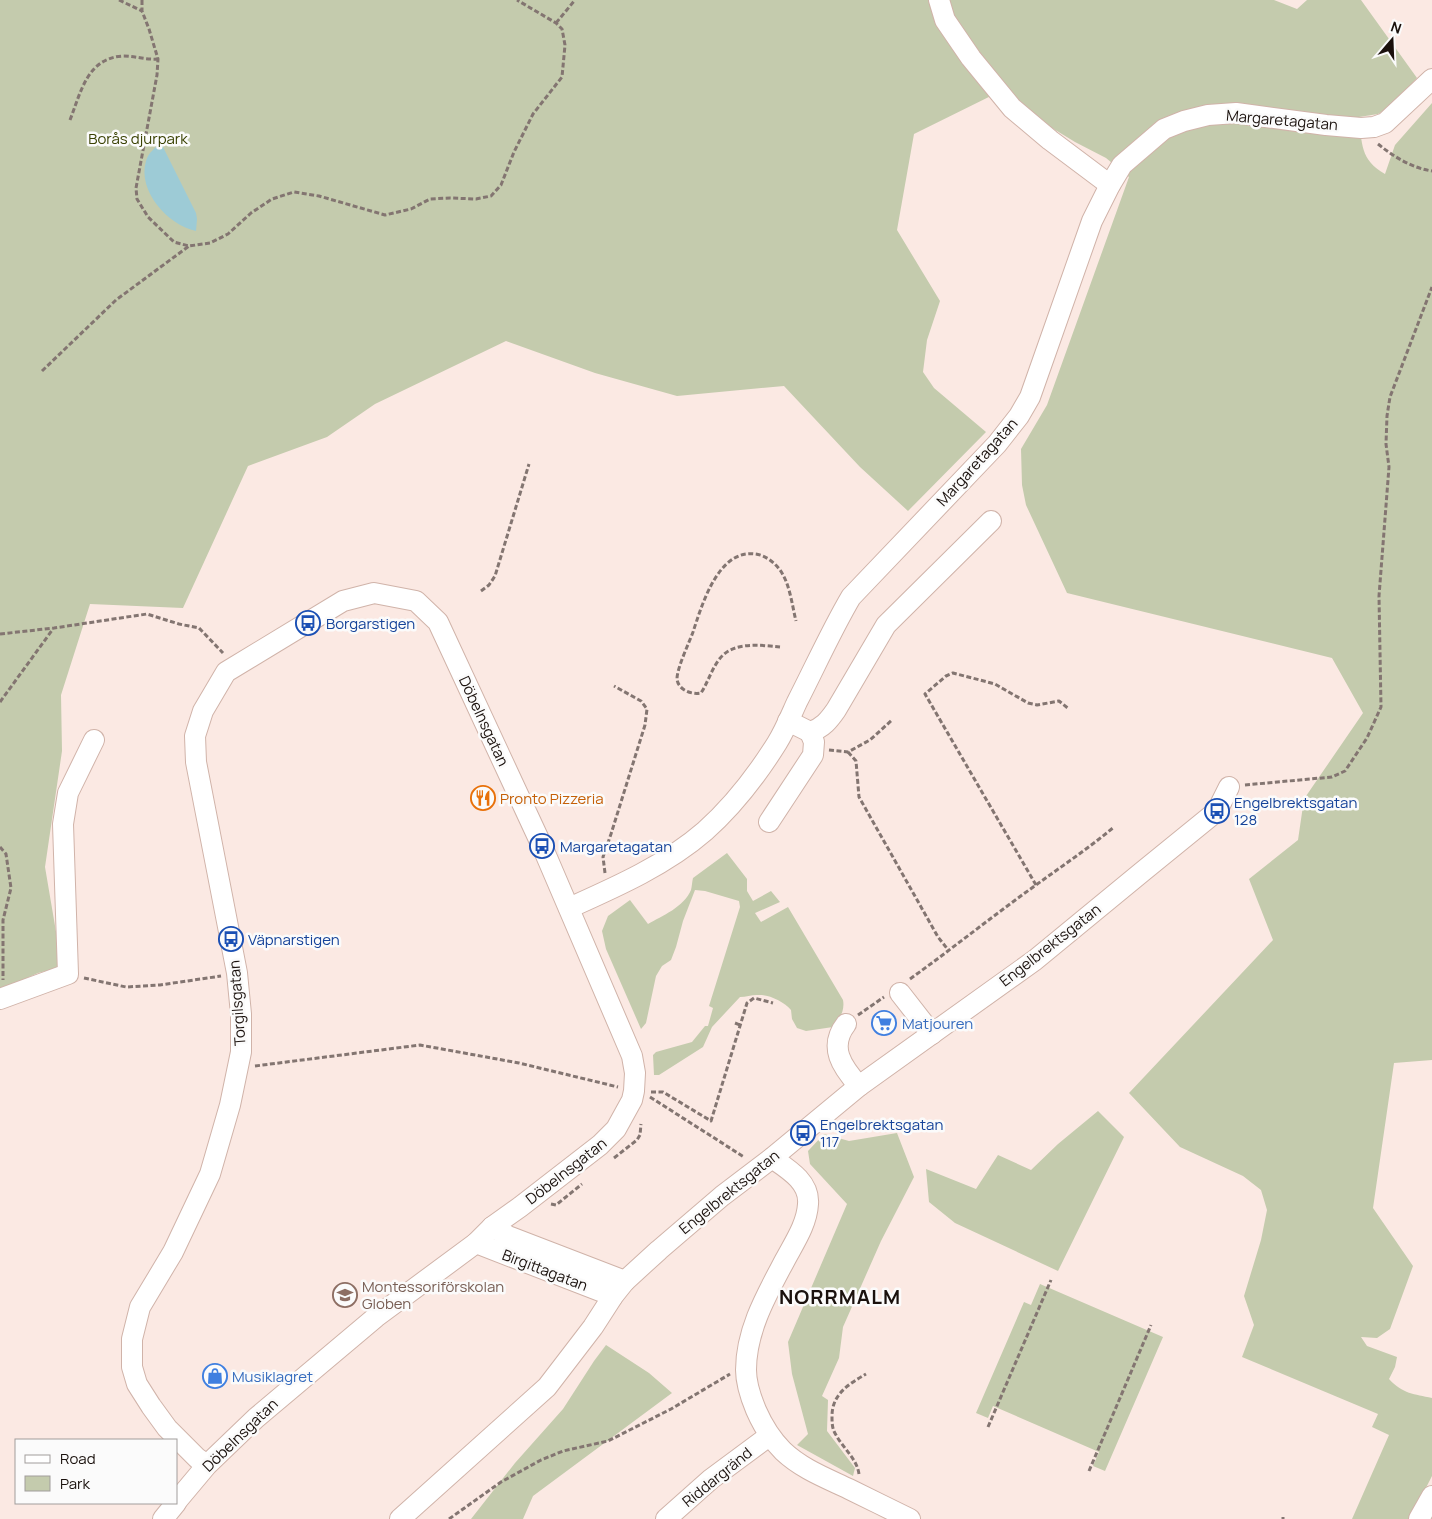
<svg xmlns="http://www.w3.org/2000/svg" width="1432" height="1519" viewBox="0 0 1432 1519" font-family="Manrope,sans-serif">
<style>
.green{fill:#c4cbad}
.water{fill:#9dcbd6}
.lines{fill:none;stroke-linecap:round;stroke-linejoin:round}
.minor-casing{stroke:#d0b3a9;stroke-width:22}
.path{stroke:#837571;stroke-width:3;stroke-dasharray:5 2.5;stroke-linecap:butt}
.minor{stroke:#fff;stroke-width:20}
.labels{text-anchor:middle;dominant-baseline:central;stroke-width:5;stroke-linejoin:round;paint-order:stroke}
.street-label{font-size:15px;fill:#1a110d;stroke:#fbfbfb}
.park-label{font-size:15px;fill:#3a4203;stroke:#fbfbfb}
.transit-label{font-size:15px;fill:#164399;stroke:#fbfbfb;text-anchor:start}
.food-label{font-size:15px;fill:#c56008;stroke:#fbfbfb;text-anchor:start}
.shop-label{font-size:15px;fill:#366cbe;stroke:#fbfbfb;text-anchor:start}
.education-label{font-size:15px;fill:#785e54;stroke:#fbfbfb;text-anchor:start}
.district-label{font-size:20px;font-weight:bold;letter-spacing:1px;fill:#1a110d;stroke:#fbfbfb}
</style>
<rect width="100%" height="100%" fill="#fbe9e3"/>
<!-- green -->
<g class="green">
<path d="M0 0H1274L1297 9 1307 0H1361L1417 78 1392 105 1378 114 1359 117C1362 143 1360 160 1385 174L1395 145 1432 103V1060L1394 1063 1373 1208 1413 1266 1390 1329 1377 1338 1361 1337 1367 1346 1397 1357 1395 1367 1389 1379C1403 1394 1414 1394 1432 1398V1476L1410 1519H1352L1389 1435 1372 1427 1378 1414 1242 1357 1254 1325 1244 1296 1261 1240 1267 1210 1261 1190 1243 1176 1180 1147 1129 1093 1273 940 1249 879 1298 840 1304 799 1363 713 1332 658 1067 593 1026 505 1022 485 1021 449 1047 405 1129 177 1106 158 1075 142 1034 117 1005 89 914 134 897 230 940 301 927 340 923 372 934 388 986 432 908 511 860 467 784 386 677 396 595 373 506 341 375 404 327 437 248 466 183 608 90 604 61 695 62 751 45 867 62 967 38 973 0 990Z"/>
<path d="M727 853 747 879V891L753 901 771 891 780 902 755 913 761 922 788 907 843 1000C845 1010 840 1019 833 1027L806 1031 797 1028 792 1019 791 1010C784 1002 769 994 757 995 751 995 746 997 740 997L712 1027 703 1047 659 1075H654L653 1055 656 1052 692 1042 705 1026H708L713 1008 709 1006 740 907 739 901 705 891 695 890 683 921 676 947 671 960 662 966 656 976 646 1023 641 1029 606 949 602 931 608 916 630 900 648 924C662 916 684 907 691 890 692 886 692 882 693 878Z"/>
<path d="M1098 1111 1124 1137 1058 1271 955 1223 929 1202 926 1169 976 1189 998 1155 1031 1170 1058 1144Z"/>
<path d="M897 1133 914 1177 881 1241 843 1327 839 1358 822 1396 828 1400 827 1431 855 1468 853 1476 797 1445 808 1434 792 1374 788 1342 847 1204 810 1164 808 1151 824 1134 849 1141Z"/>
<path d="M1040 1284 1163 1337 1105 1471 1093 1466 1099 1452 993 1406 988 1418 976 1413 1024 1302 1031 1305Z"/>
<path d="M606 1345 649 1373 672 1393 533 1496 523 1519H471L515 1463 563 1409 594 1361Z"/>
</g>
<!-- water -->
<path class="water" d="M161 143 196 213 197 219 196 231C168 225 137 191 146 161 148 153 155 148 161 143Z"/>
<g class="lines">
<defs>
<g id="minor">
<path d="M939 0 945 20 971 58 1012 108 1050 140 1110 185"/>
<path d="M788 721 810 732C823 728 829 720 836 710L886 625 991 521"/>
<path d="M769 822 813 755 814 742 810 732"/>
<path d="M569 908C616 887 666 865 705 831 733 806 757 775 777 743 785 730 791 715 797 702 815 667 831 631 851 597L997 444 1019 416 1030 397 1092 221 1110 185 1122 165 1164 129 1184 121 1208 115 1236 113 1326 125 1361 128 1374 127 1385 123 1432 79"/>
<path d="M900 993 932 1034"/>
<path d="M0 999 68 974 63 824 68 793 94 740"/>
<path d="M846 1024C828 1047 842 1067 859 1086"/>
<path d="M772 1158C788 1169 810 1182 808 1204 807 1224 794 1243 785 1260 767 1294 746 1330 746 1370 746 1383 751 1398 756 1410 763 1426 771 1439 783 1451 802 1469 826 1478 849 1489 869 1499 890 1509 910 1519"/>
<path d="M492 1227 508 1236 625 1281"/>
<path d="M476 1243 613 1296"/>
<path d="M176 1502 207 1465 256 1418 376 1317 476 1243 492 1227 520 1207 600 1145 616 1129 632 1100 634 1091 635 1073 632 1056 542 846 438 622 416 601 374 593 343 601 226 672 203 711 195 736 196 762 237 973 241 1014V1052L230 1105 210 1174 173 1252 140 1307 132 1339V1367L137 1384 151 1406 167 1428 197 1458 207 1465"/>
<path d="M163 1519 176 1503"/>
<path d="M400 1519 547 1387 593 1327 613 1296 625 1281 659 1250 722 1196 772 1158 859 1086 1035 960 1142 872 1217 811 1229 787"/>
<path d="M666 1519 711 1479 769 1436"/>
<path d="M1419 1519 1432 1496"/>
</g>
</defs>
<!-- minor casing -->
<use href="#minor" class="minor-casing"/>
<!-- path -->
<g class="path">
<path d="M119 0 142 11"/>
<path d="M142 0V11L149 29 158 59 157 75 136 188 137 199 148 217 174 242 189 246 210 243 228 234 251 213 272 199 294 192 319 196 385 215 411 209 430 199 450 198 476 199 491 196 501 185 514 152 533 114 562 77 565 45 562 29 556 23 517 0"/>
<path d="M556 23 575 0"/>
<path d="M70 120C81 92 87 58 123 56 135 56 146 60 158 59"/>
<path d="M1378 144C1394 157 1412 168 1432 171"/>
<path d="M42 371 116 300 189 246"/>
<path d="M481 591 489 585 495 576 529 464"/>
<path d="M0 634 54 628 147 614 179 624 199 628 223 653"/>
<path d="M780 647C759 645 731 641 718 661 711 671 708 682 701 693 692 695 678 690 677 679 677 668 689 643 693 632 702 605 718 549 755 554 765 555 774 562 780 570 790 584 792 605 796 621"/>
<path d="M0 702 53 629"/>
<path d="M829 750 848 752 870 740 892 720"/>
<path d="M848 752 856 761 859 797 938 937 949 951"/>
<path d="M1245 785 1332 777 1345 771 1367 738 1381 707 1379 596 1389 467 1386 444 1387 416 1390 397 1432 287"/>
<path d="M0 847 6 854 11 888 3 920V980"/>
<path d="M605 873 603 857 611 834 645 725 647 709 641 701 614 686"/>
<path d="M1036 885 925 694 946 676 953 673 995 684 1028 703 1037 705 1059 701 1069 709"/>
<path d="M84 978 126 987 160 985 221 976"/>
<path d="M910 979C953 948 994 915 1036 885 1062 866 1089 848 1114 827"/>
<path d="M858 1015 884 997"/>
<path d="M735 1023 740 1025"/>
<path d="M255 1066 420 1045 519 1063 618 1087"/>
<path d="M651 1092H663L711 1121 747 1003 754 998 773 1003"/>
<path d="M650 1097 744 1157"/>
<path d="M614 1158 637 1140 640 1135 641 1124"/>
<path d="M551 1204 556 1205 582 1184"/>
<path d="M988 1427 1051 1280"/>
<path d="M1089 1471 1151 1325"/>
<path d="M859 1474C857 1459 843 1448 836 1435 832 1429 832 1423 832 1416 832 1394 849 1384 866 1374"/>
<path d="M1283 1517V1519"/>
<path d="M449 1519 501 1482 541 1460 563 1451 608 1441 671 1409 730 1374"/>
</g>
<!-- minor -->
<use href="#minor" class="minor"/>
</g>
<!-- icons -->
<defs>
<symbol id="bus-ring" viewBox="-11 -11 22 22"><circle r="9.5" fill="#fbfbfb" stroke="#1a4fb4" stroke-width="1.5"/><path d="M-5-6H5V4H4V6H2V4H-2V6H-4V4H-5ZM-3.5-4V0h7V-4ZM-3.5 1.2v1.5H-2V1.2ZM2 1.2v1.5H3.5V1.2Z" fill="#1a4fb4"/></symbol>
<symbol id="restaurant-ring" viewBox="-11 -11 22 22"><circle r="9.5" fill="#fbfbfb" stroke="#e8710a" stroke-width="1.5"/><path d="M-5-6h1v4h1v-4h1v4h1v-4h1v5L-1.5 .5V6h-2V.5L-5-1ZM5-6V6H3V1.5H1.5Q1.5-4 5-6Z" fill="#e8710a"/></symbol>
<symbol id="supermarket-ring" viewBox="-11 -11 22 22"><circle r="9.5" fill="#fbfbfb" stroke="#3f7fe0" stroke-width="1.5"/><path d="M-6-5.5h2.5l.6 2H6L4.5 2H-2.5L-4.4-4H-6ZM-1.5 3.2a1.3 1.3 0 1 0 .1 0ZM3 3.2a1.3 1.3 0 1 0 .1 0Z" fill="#3f7fe0"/></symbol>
<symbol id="school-ring" viewBox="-11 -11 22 22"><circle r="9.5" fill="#fbfbfb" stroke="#8d6e63" stroke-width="1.5"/><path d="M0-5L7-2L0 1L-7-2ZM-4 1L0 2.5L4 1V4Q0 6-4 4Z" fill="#8d6e63"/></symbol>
<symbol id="shop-ring" viewBox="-11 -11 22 22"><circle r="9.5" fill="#fbfbfb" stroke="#3f7fe0" stroke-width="1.5"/><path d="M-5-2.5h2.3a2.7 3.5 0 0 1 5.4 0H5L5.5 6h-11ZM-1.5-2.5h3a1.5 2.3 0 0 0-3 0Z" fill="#3f7fe0"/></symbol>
</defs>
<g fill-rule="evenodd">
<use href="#bus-ring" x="294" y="609" width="28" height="28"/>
<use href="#restaurant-ring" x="469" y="784" width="28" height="28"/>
<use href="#bus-ring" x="1203" y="797" width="28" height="28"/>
<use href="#bus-ring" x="528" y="832" width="28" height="28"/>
<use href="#bus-ring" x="217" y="925" width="28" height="28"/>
<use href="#supermarket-ring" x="870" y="1009" width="28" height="28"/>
<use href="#bus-ring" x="789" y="1119" width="28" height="28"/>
<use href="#school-ring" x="331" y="1281" width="28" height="28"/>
<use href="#shop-ring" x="201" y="1362" width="28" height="28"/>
</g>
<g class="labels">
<!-- street labels -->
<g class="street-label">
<text transform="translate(1282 120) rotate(5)">Margaretagatan</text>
<text transform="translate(977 462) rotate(-48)">Margaretagatan</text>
<text transform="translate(484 721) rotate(65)">Döbelnsgatan</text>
<text transform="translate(1050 945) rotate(-38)">Engelbrektsgatan</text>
<text transform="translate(237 1003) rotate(-94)">Torgilsgatan</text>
<text transform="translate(566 1171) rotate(-38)">Döbelnsgatan</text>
<text transform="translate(729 1192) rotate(-39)">Engelbrektsgatan</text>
<text transform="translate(545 1270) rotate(21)">Birgittagatan</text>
<text transform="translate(240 1435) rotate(-44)">Döbelnsgatan</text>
<text transform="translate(717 1477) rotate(-39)">Riddargränd</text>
</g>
<!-- park labels -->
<g class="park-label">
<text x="138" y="138">Borås djurpark</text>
</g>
<!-- transit labels -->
<g class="transit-label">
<text x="326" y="623">Borgarstigen</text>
<text x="1234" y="802">Engelbrektsgatan<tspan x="1234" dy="17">128</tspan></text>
<text x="560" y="846">Margaretagatan</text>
<text x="248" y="939">Väpnarstigen</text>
<text x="820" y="1124">Engelbrektsgatan<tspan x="820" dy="17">117</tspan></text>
</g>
<!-- food labels -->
<g class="food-label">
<text x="500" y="798">Pronto Pizzeria</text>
</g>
<!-- shop labels -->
<g class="shop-label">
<text x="902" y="1023">Matjouren</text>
<text x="232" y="1376">Musiklagret</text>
</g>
<!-- education labels -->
<g class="education-label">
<text x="362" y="1286">Montessoriförskolan<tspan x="362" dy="17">Globen</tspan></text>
</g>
<!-- district labels -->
<g class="district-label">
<text x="840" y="1296">NORRMALM</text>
</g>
</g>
<!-- legend -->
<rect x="15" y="1439" width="162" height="65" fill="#fbfbfb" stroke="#a19d9c"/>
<rect x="25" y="1455" width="25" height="8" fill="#ffffff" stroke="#a19d9c"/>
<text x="60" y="1464" font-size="15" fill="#1a110d">Road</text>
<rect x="25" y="1476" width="25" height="15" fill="#c4cbad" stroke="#a19d9c"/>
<text x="60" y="1489" font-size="15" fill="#1a110d">Park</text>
<!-- north arrow -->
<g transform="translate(1392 40) rotate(19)" stroke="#fbfbfb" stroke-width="4" paint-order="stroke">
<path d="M0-4L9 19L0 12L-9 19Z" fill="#1a110d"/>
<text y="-8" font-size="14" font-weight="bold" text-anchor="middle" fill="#1a110d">N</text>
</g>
</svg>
